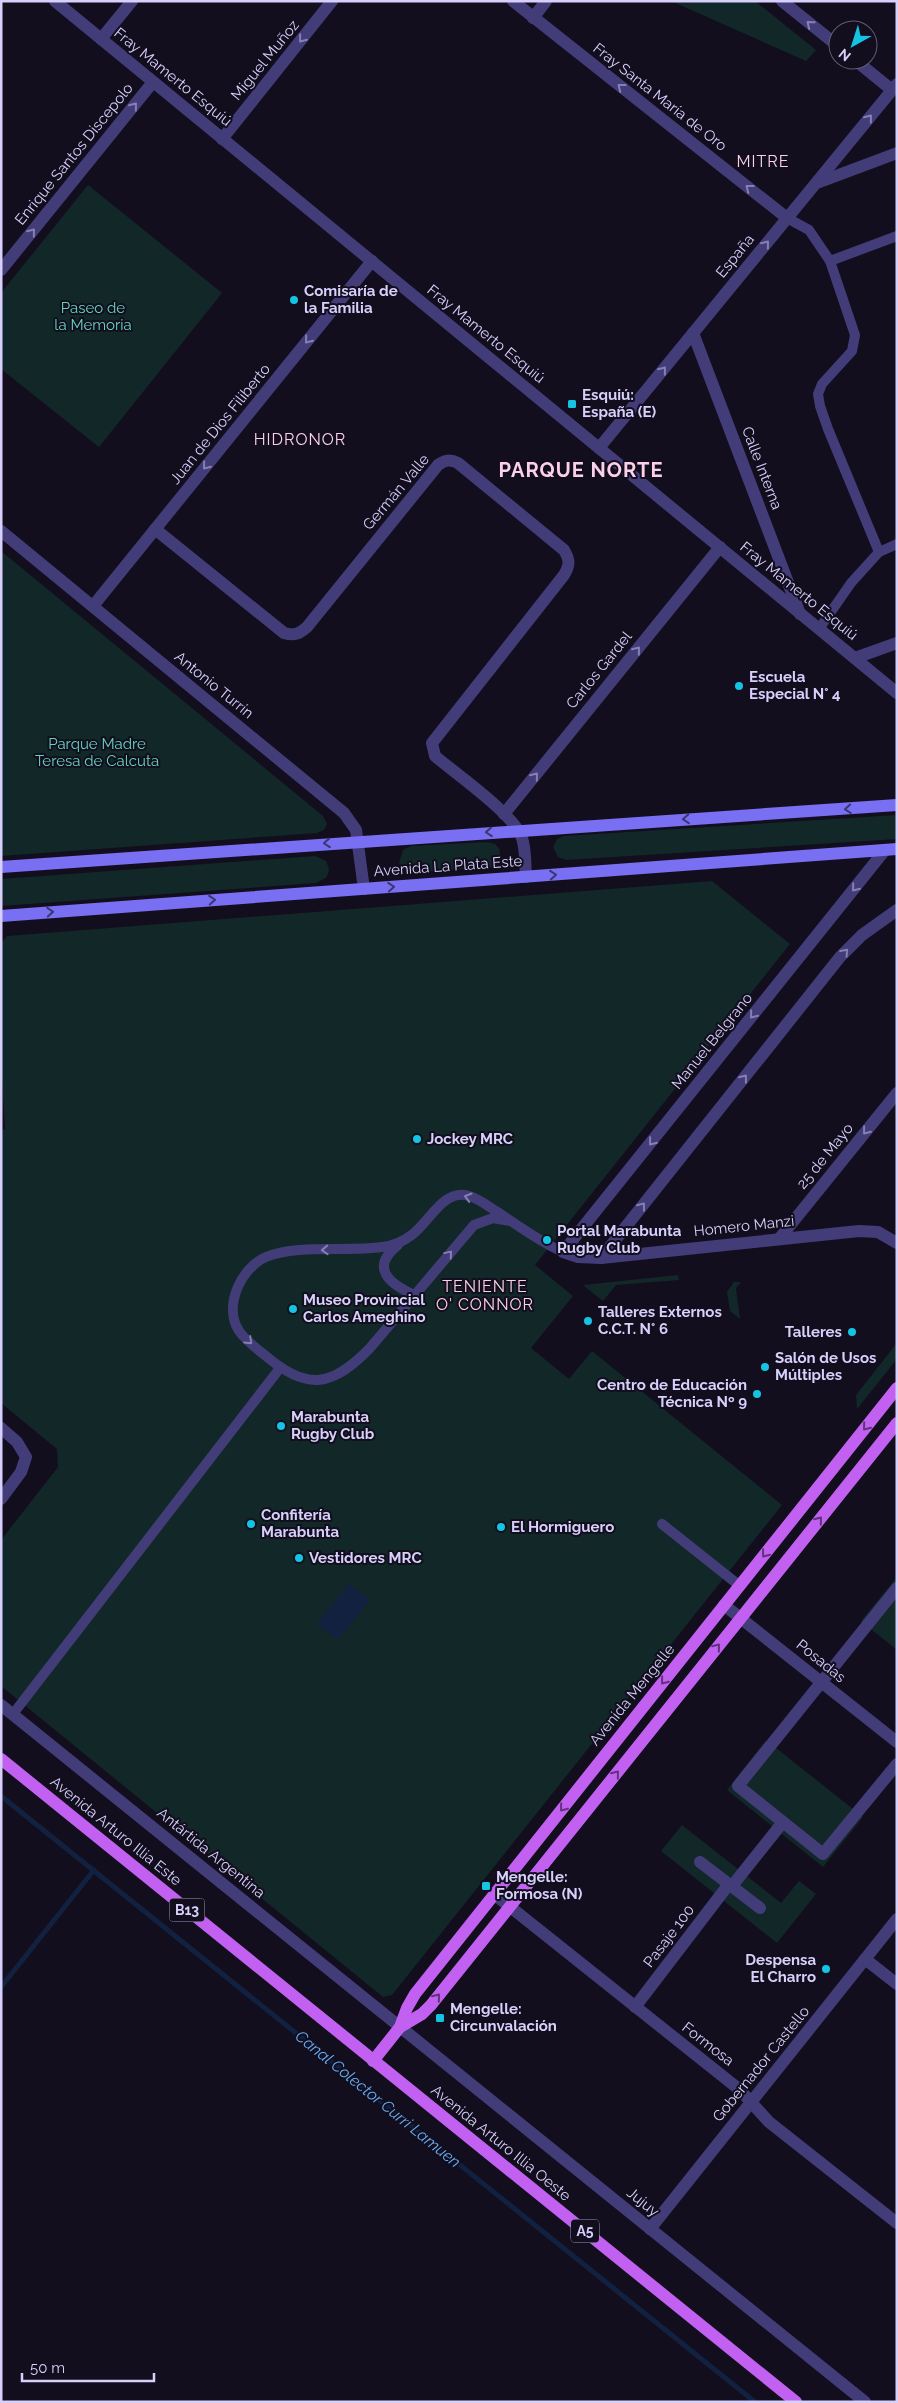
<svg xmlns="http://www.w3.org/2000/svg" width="898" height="2403" viewBox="0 0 898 2403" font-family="Raleway,sans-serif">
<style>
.green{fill:#122728}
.water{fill:#11213f}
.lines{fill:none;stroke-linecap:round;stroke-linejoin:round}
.stream{stroke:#11213f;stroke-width:5}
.service{stroke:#423d79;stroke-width:10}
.pedestrian{stroke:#423d79;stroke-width:12}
.minor{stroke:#423d79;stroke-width:12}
.tertiary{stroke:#423d79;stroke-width:12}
.secondary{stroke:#796ff2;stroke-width:12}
.primary{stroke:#c261f1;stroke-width:12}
.oneway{stroke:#857fb4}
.oneway2{stroke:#3b3573}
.oneway3{stroke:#61337d}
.poi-dot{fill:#14c4e2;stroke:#120e1e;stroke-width:2}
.labels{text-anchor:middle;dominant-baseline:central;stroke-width:4;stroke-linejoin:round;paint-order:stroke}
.shield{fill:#120e1e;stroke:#9c96b9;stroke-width:1}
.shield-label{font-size:14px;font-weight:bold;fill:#d7d0fb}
.street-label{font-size:15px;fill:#d7d0fb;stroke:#120e1e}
.poi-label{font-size:15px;font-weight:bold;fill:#d7d0fb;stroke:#120e1e;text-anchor:start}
.park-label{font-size:15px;fill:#63d4bd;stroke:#120e1e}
.neighbourhood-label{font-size:16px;letter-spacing:1px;fill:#fbd1ea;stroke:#120e1e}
.water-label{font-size:16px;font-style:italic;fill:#67abf1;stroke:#120e1e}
.district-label{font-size:20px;font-weight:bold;letter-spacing:1px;fill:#fbd1ea;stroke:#120e1e}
</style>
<rect width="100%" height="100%" fill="#120e1e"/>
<!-- green -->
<g class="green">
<path d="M671 1H755L816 50 806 61Z"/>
<path d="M88 185 222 293 99 447 1 369V293Z"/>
<path d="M1 551 323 816 327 824 324 830 317 833 1 856Z"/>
<path d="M897 815V839L566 860 558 857 553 847 557 839 564 836Z"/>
<path d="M487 842 495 844 500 850 499 862 492 867 412 873 404 870 399 863 403 850 411 846Z"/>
<path d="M315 856 326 861 329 869 327 877 316 883 1 906V879Z"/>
<path d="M712 881 790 944 535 1265 573 1296 531 1348 569 1379 592 1351 782 1505 392 1995 383 1997 1 1686V1540L58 1467 57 1449 1 1403V1130L5 1129 1 1065V943L7 936Z"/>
<path d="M678 1275 679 1280 616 1285 603 1301 583 1285Z"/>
<path d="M734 1282H741L736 1288 740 1319 730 1311 727 1292Z"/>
<path d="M897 1343V1359L857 1409 856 1395Z"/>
<path d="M897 1577V1650L861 1621Z"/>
<path d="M766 1740 863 1817 823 1867 727 1790Z"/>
<path d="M682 1825 781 1903 799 1881 816 1894 777 1943 661 1851Z"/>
</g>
<!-- water -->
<path class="water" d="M349 1584 370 1600 338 1640 317 1624Z"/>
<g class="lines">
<!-- stream -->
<g class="stream">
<path d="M1 1796 755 2402"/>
<path d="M1 1987 94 1870"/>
</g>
<!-- service -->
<g class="service">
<path d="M787 218 809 230 830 261 855 335 852 351 822 384 818 394 820 406 828 429 879 552"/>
<path d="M830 261 897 236"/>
<path d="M819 629 851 583 879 552 897 544"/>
<path d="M510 1221 493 1218 474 1225 370 1348C333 1386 308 1392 266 1356 257 1349 246 1341 239 1331 223 1306 241 1268 266 1257 297 1244 347 1252 382 1247 393 1246 404 1241 413 1234 430 1221 444 1188 469 1196 480 1199 489 1207 499 1213 520 1227 540 1242 563 1252"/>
<path d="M398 1245C369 1268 390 1284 414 1295"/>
<path d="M662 1524 740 1586"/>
<path d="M13 1714 280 1368"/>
</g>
<!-- pedestrian -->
<g class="pedestrian">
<path d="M897 1588 738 1786 823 1854 897 1764"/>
<path d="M732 1886 783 1822"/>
</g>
<!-- minor -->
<g class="minor">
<path d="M513 1 787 218"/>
<path d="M782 1 838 46"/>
<path d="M533 18 546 1"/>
<path d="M101 39 132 1"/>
<path d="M855 60 892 90"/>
<path d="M222 139 332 1"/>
<path d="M817 183 897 153"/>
<path d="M1 270 153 82"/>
<path d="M693 333 800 614"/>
<path d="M599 448 897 84"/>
<path d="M155 529 284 633C294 636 299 634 307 627L438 465C445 460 450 459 458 463L564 550C570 560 570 565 564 575L432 743 435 756C456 774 514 814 522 838 526 850 525 864 526 877"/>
<path d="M1 531 344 813 356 830 364 889"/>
<path d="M93 606 372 261"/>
<path d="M855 658 897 643"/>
<path d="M504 814 720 547"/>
<path d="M885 850 563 1252 578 1257 601 1258 859 1231 878 1232 897 1243"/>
<path d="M779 1239 897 1093"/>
<path d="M601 1258 840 957 862 935 897 910"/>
<path d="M1 1428 17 1442 26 1457 21 1472 1 1499"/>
<path d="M724 1605 897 1742"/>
<path d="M1 1705 865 2402"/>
<path d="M700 1862 760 1908"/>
<path d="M494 1894 740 2090 769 2122 897 2223"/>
<path d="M865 1959 897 1984"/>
<path d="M635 2007 729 1884"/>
<path d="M650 2229 897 1919"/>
</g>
<!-- tertiary -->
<path class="tertiary" d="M55 1 897 693"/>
<!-- secondary -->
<g class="secondary">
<path d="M1 867 897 805"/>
<path d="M1 916 897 849"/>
</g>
<!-- primary -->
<g class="primary">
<path d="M1 1759 796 2402"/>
<path d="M400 2027 422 2014 431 2005 897 1423"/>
<path d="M373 2061 400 2027 407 2008 415 1994 897 1388"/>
</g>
</g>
<!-- one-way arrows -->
<defs><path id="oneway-chevron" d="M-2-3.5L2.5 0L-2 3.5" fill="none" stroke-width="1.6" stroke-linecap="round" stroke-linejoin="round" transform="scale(1.25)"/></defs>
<g class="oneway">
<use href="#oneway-chevron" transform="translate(810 24) rotate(-141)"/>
<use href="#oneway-chevron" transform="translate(302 39) rotate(129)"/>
<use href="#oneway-chevron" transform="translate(621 87) rotate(-142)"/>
<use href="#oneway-chevron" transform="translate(134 106) rotate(-51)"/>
<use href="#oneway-chevron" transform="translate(869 118) rotate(-51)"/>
<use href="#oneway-chevron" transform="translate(749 188) rotate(-142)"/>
<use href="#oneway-chevron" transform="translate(32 232) rotate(-51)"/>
<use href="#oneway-chevron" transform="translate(766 244) rotate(-51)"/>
<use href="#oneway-chevron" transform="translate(308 340) rotate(129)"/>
<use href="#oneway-chevron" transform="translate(663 370) rotate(-51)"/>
<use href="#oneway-chevron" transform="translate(206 466) rotate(129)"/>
<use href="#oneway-chevron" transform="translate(637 650) rotate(-51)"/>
<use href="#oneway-chevron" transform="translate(535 776) rotate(-51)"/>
<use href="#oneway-chevron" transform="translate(855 888) rotate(129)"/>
<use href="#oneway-chevron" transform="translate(845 952) rotate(-48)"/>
<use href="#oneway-chevron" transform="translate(753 1015) rotate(129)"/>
<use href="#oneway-chevron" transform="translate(744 1078) rotate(-52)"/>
<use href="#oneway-chevron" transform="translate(866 1131) rotate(129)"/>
<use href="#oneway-chevron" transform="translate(652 1142) rotate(129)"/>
<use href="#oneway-chevron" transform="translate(468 1197) rotate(-164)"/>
<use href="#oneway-chevron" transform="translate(642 1206) rotate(-52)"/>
<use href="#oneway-chevron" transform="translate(325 1250) rotate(178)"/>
<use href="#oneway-chevron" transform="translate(449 1254) rotate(-50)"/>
<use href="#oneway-chevron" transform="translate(249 1341) rotate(44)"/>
</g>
<g class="oneway2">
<use href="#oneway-chevron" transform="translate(848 809) rotate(176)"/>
<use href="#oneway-chevron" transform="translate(686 819) rotate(176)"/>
<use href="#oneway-chevron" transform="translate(489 832) rotate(176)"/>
<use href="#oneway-chevron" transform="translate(327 843) rotate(176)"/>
<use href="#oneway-chevron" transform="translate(553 875) rotate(-4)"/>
<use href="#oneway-chevron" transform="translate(391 887) rotate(-4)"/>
<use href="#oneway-chevron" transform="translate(212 900) rotate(-4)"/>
<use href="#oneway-chevron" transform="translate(50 912) rotate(-4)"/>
</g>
<g class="oneway3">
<use href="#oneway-chevron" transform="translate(866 1427) rotate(129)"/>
<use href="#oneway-chevron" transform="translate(819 1520) rotate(-51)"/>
<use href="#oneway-chevron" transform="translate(765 1554) rotate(128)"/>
<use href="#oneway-chevron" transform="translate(717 1647) rotate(-51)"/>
<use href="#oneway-chevron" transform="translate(664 1681) rotate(129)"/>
<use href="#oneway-chevron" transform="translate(616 1774) rotate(-51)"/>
<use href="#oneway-chevron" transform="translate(563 1808) rotate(129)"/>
<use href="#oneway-chevron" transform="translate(437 1997) rotate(-51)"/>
</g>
<!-- markers -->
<g class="poi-dot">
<circle cx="294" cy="300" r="5"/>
<rect x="567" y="399" width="10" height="10" rx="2.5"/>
<circle cx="739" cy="686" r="5"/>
<circle cx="417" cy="1139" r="5"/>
<circle cx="547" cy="1240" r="5"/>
<circle cx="293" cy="1309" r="5"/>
<circle cx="588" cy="1321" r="5"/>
<circle cx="852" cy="1332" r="5"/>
<circle cx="765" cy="1367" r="5"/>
<circle cx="757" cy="1394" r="5"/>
<circle cx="281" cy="1426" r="5"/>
<circle cx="251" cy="1524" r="5"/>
<circle cx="501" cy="1527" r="5"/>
<circle cx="299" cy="1558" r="5"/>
<rect x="481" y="1881" width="10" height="10" rx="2.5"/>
<circle cx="826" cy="1969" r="5"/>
<rect x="435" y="2013" width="10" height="10" rx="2.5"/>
</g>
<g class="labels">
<!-- shield labels -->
<g class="shield">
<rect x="169.5" y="1898.5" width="35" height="23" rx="4"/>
<rect x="571" y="2219.5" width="28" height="23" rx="4"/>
</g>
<g class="shield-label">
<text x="187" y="1910">B13</text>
<text x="585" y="2231">A5</text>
</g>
<!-- street labels -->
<g class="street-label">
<text transform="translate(265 60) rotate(-51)">Miguel Muñoz</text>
<text transform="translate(173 77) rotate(39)">Fray Mamerto Esquiú</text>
<text transform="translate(660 97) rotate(38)">Fray Santa María de Oro</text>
<text transform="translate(74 154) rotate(-51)">Enrique Santos Discepolo</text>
<text transform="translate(735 256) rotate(-51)">España</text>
<text transform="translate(486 334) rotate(39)">Fray Mamerto Esquiú</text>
<text transform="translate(220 424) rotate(-51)">Juan de Dios Filiberto</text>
<text transform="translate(762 468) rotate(69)">Calle Interna</text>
<text transform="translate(396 492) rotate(-50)">Germán Valle</text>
<text transform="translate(799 591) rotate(39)">Fray Mamerto Esquiú</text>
<text transform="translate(599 670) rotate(-51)">Carlos Gardel</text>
<text transform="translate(214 685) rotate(39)">Antonio Turrín</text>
<text transform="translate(448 866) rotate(-4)">Avenida La Plata Este</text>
<text transform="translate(712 1041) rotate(-51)">Manuel Belgrano</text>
<text transform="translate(825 1156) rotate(-51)">25 de Mayo</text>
<text transform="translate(744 1226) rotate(-6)">Homero Manzi</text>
<text transform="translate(821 1661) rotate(39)">Posadas</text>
<text transform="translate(632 1695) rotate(-51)">Avenida Mengelle</text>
<text transform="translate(116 1831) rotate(39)">Avenida Arturo Illia Este</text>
<text transform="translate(211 1853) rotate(39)">Antártida Argentina</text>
<text transform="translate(669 1936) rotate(-53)">Pasaje 100</text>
<text transform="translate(708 2044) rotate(38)">Formosa</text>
<text transform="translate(761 2064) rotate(-51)">Gobernador Castello</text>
<text transform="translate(501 2143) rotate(39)">Avenida Arturo Illia Oeste</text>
<text transform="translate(643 2202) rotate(39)">Jujuy</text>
</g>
<!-- poi labels -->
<g class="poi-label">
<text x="304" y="291">Comisaría de<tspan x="304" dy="17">la Familia</tspan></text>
<text x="582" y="395">Esquiú:<tspan x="582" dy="17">España (E)</tspan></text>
<text x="749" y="677">Escuela<tspan x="749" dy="17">Especial N° 4</tspan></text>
<text x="427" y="1139">Jockey MRC</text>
<text x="557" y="1231">Portal Marabunta<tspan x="557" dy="17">Rugby Club</tspan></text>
<text x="303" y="1300">Museo Provincial<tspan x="303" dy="17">Carlos Ameghino</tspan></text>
<text x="598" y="1312">Talleres Externos<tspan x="598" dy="17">C.C.T. N° 6</tspan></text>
<text x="842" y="1332" text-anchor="end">Talleres</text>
<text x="775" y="1358">Salón de Usos<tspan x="775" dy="17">Múltiples</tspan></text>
<text x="747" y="1385" text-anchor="end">Centro de Educación<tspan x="747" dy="17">Técnica Nº 9</tspan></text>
<text x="291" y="1417">Marabunta<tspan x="291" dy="17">Rugby Club</tspan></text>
<text x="261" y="1515">Confitería<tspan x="261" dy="17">Marabunta</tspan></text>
<text x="511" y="1527">El Hormiguero</text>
<text x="309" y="1558">Vestidores MRC</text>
<text x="496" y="1877">Mengelle:<tspan x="496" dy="17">Formosa (N)</tspan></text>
<text x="816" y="1960" text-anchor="end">Despensa<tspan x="816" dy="17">El Charro</tspan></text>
<text x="450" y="2009">Mengelle:<tspan x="450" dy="17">Circunvalación</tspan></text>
</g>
<!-- park labels -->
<g class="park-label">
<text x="93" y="308">Paseo de<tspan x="93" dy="17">la Memoria</tspan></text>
<text x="97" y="744">Parque Madre<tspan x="97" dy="17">Teresa de Calcuta</tspan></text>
</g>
<!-- neighbourhood labels -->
<g class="neighbourhood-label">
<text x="763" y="161">MITRE</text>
<text x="300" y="439">HIDRONOR</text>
<text x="485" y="1286">TENIENTE<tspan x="485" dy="18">O' CONNOR</tspan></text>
</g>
<!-- water labels -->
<g class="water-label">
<text transform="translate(378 2099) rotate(39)">Canal Colector Curri Lamuen</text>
</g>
<!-- district labels -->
<g class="district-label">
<text x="581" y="470">PARQUE NORTE</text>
</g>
</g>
<!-- border -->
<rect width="898" height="2403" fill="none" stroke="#d7d0fb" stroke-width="5"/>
<!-- north arrow -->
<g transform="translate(853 45) rotate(219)"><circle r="24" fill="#120e1e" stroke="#615c76"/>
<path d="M0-4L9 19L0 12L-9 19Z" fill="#14c4e2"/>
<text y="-8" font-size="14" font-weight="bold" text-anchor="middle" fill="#d7d0fb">N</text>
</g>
<!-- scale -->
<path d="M22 2373v8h132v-8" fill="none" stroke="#d7d0fb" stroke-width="2.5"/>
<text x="30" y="2373" font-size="15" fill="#d7d0fb" stroke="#120e1e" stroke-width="4" paint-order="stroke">50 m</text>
</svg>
